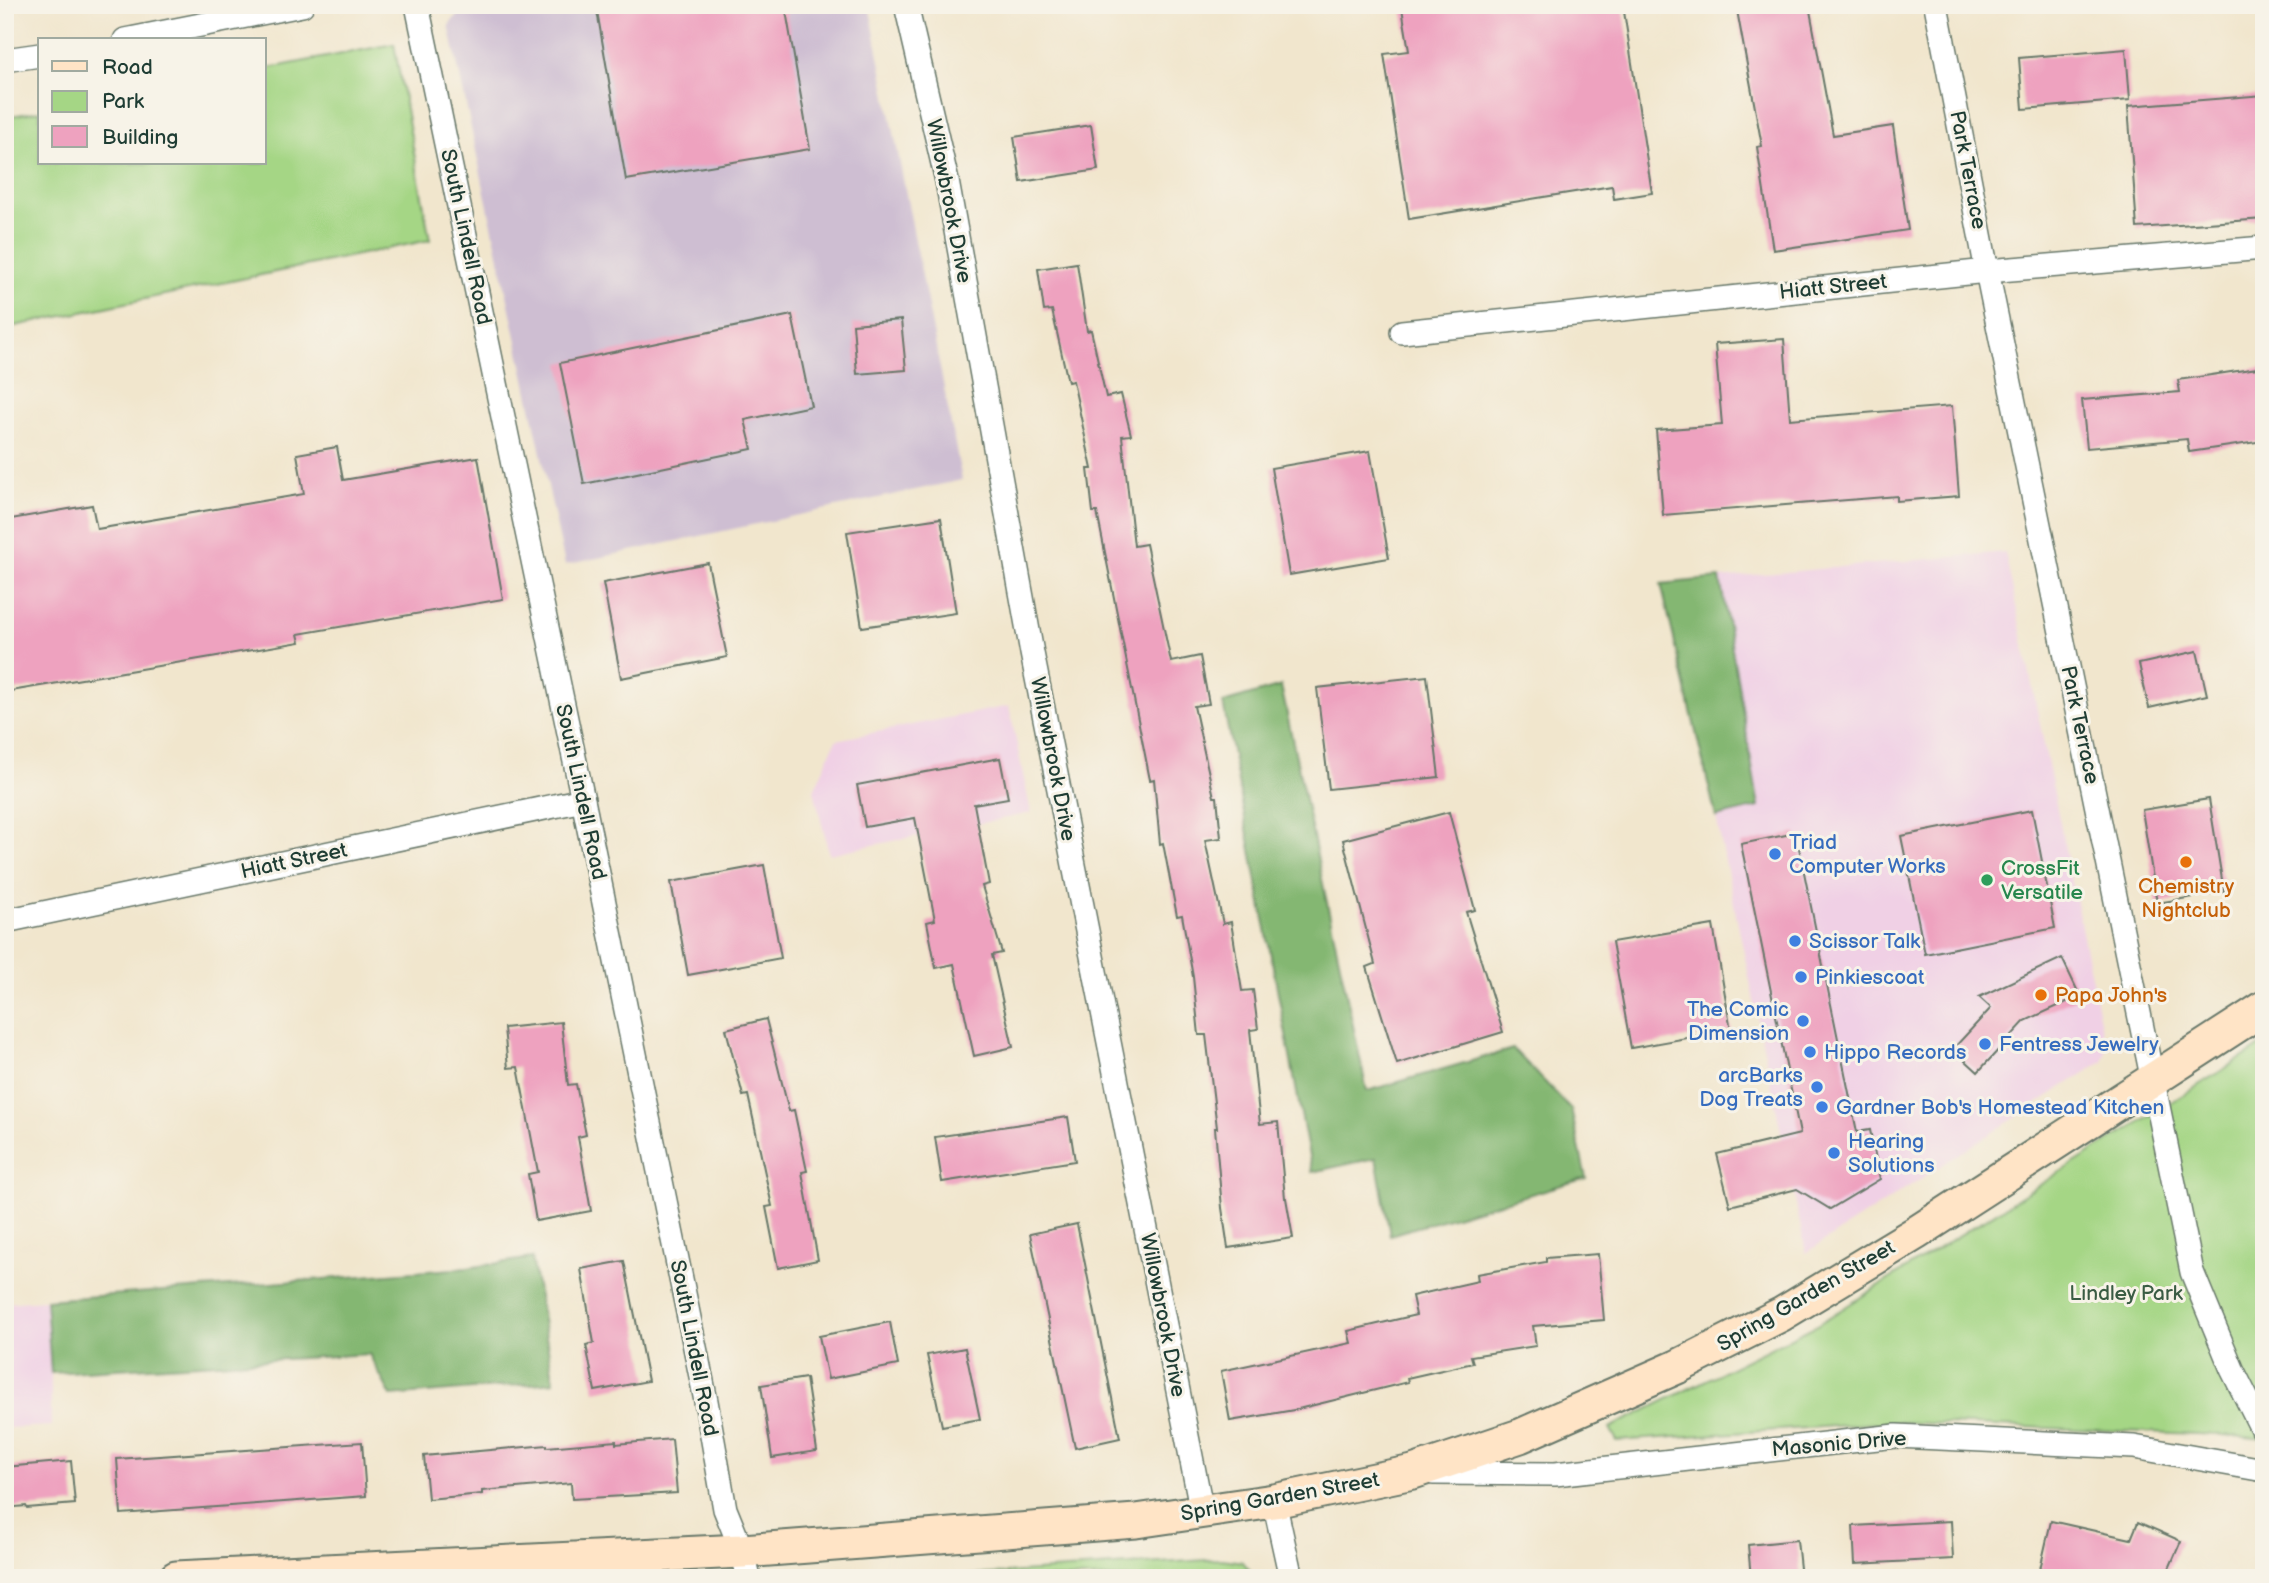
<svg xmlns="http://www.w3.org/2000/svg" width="2269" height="1583" viewBox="0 0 2269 1583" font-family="'Balsamiq Sans',sans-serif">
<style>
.built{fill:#f0d0e5}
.industrial{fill:#cebed2}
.green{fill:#a5d685;stroke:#628a5c;stroke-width:2}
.forest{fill:#84b772;stroke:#527a53;stroke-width:2}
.building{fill:#eea2bf}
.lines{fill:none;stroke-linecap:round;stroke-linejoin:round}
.street-casing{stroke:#68786a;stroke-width:26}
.secondary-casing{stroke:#68786a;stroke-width:37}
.street{stroke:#fff;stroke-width:23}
.secondary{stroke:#ffe4c6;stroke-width:33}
.shop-dot{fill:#3f7fe0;stroke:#f7f3e8;stroke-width:2.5}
.food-dot{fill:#e8710a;stroke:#f7f3e8;stroke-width:2.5}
.leisure-dot{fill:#2e9e5b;stroke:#f7f3e8;stroke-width:2.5}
.labels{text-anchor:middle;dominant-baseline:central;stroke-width:6;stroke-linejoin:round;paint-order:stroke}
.street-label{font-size:21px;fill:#1f3d34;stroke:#f7f3e8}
.shop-label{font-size:21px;fill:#366cbe;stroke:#f7f3e8;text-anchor:start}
.leisure-label{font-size:21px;fill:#27864d;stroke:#f7f3e8;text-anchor:start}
.food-label{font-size:21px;fill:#c56008;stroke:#f7f3e8}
.park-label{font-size:21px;fill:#3a5c44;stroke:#f7f3e8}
</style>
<rect width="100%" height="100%" fill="#f7f3e8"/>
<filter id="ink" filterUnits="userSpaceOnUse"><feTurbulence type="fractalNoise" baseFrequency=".0143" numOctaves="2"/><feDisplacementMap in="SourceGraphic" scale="14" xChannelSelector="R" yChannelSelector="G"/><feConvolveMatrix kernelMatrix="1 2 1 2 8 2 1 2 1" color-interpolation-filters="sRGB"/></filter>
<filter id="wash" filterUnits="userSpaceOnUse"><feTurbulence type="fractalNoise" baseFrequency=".00686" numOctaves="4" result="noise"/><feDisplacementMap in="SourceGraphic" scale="28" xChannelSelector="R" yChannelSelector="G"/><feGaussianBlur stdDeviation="1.57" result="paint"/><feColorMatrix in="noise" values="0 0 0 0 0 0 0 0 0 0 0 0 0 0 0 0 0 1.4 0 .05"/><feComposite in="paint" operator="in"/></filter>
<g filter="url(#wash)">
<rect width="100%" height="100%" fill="#f1e6cd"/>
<!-- built -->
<g class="built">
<path d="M2005 552 2106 1050 2103 1061 1806 1253 1716 817 1759 807 1720 578Z"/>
<path d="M1009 706 1031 813 829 854 814 790 836 740Z"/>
<path d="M46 1300 51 1373V1426L5 1428V1303Z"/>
</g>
<!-- industrial -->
<path class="industrial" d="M466 5H869L962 480 565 565 449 25Z"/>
<!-- green -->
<g class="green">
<path d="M394 44 430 240 5 328V117L40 111V163H264V69Z"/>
<path d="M2264 1044V1439L2223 1435 1894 1422 1617 1441 1610 1428 1815 1326Z"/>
<path d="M1222 1559 1243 1562 1256 1578H929Z"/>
</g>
<!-- forest -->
<g class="forest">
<path d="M1720 578 1759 807 1716 817 1661 584Z"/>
<path d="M1281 686 1367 1091 1513 1049 1571 1109 1586 1178 1390 1235 1376 1158 1312 1172 1223 703Z"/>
<path d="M532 1258 554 1382 391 1396 369 1354 51 1373 46 1300 467 1268Z"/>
</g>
<g id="blocks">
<!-- building -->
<g class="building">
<path d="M596 5H785L810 149 626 180Z"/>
<path d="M1422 5H1623L1652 193 1614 199 1612 186 1409 219 1384 54 1409 51 1402 8Z"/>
<path d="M1736 5H1809L1833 135 1893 126 1908 230 1773 250 1757 147 1762 146Z"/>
<path d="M2126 49 2130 100 2023 109 2019 58Z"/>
<path d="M2264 95V219L2137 228 2128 106Z"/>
<path d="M1091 125 1098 170 1021 182 1014 137Z"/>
<path d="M1077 263 1087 331 1091 330 1106 397 1121 394 1131 435 1122 436 1134 546 1146 544 1171 662 1200 656 1209 704 1194 706 1214 797H1217L1221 838 1205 840 1223 924 1231 922 1242 991 1253 990 1258 1029 1250 1030 1260 1124 1278 1122 1285 1198H1286L1293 1238 1228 1248 1222 1208 1215 1128H1217L1206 1035H1199L1193 977 1182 915 1177 916 1163 843 1160 844 1154 779 1150 780 1097 512H1093L1088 469H1092L1073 381 1068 382 1052 310 1044 311 1038 269Z"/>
<path d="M792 315 811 406 745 420 752 449 584 484 560 363Z"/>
<path d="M901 320 906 370 857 374 853 324Z"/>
<path d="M1784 339 1790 419 1952 406 1959 496 1897 501V496L1663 515 1656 430 1722 425 1715 344Z"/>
<path d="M2264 367V441L2189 452 2187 439 2087 448 2082 400 2180 392 2178 380Z"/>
<path d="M337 447 343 480 478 457 503 599 298 634 300 642 5 692V520L92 505 97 529 304 494 297 454Z"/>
<path d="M1370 451 1389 558 1289 575 1271 468Z"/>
<path d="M941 518 956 613 862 627 847 532Z"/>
<path d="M708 563 727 657 621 678 603 583Z"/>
<path d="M2197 651 2207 695 2149 708 2139 664Z"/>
<path d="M1427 676 1439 777 1329 789 1317 688Z"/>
<path d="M1000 758 1008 798 974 804 989 884 982 886 1002 953 992 955 1013 1047 974 1056 954 964 936 968 927 922 935 920 915 818 865 827 857 785Z"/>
<path d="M2209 799 2224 892 2157 903 2142 810Z"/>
<path d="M2032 810 2055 928 1925 954 1901 836Z"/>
<path d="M1449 812 1475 910 1466 912 1503 1032 1397 1064 1367 967 1375 964 1343 840Z"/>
<path d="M1796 833 1857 1132 1870 1130 1880 1179 1830 1209 1797 1189 1730 1206 1717 1154 1800 1134 1741 844Z"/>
<path d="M764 865 781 958 688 975 671 882Z"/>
<path d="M1713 925 1731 1030 1631 1048 1612 942Z"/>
<path d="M2062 958 2080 996 2025 1021 1978 1072 1953 1049 1991 1008 1979 997Z"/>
<path d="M766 1019 789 1111 794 1110 807 1171 802 1172 818 1260 778 1268 766 1207 772 1206 748 1095 743 1096 726 1029Z"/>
<path d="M561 1022 568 1085 576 1084 586 1135 578 1137 591 1211 536 1221 528 1174 538 1172 518 1067 508 1068 504 1028Z"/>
<path d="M1068 1117 1075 1161 942 1182 935 1137Z"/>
<path d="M1077 1224 1120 1438 1075 1448 1030 1234Z"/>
<path d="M1598 1254 1604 1320 1533 1326 1536 1346 1471 1356 1473 1363 1407 1378 1408 1382 1294 1410 1230 1421 1221 1371 1351 1343 1348 1331 1416 1315 1412 1296 1478 1281 1477 1274 1546 1262V1258Z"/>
<path d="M624 1261 648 1381 595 1391 586 1345 594 1343 581 1269Z"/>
<path d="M890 1322 898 1365 828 1379 819 1336Z"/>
<path d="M965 1348 980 1419 942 1426 927 1355Z"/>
<path d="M806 1378 817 1451 772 1458 761 1385Z"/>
<path d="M672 1439 677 1493 572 1499 571 1483 482 1491V1494L428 1499 424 1456 547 1445V1447L616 1441V1444Z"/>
<path d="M362 1442 366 1496 121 1514 117 1459Z"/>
<path d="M71 1461 75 1504 27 1508 26 1506 5 1508V1467Z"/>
<path d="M1951 1521 1953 1559 1855 1564 1853 1526Z"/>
<path d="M2051 1521 2131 1539 2138 1522 2181 1541 2165 1578H2038Z"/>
<path d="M1797 1540 1801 1578H1751L1748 1545Z"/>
</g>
</g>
</g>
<g filter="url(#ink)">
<use href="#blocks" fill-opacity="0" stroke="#68786a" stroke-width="2"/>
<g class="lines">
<defs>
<g id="street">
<path d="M417 5 583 800 706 1401 725 1509 742 1551 749 1578"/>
<path d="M906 5 947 181 1032 653 1202 1512"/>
<path d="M1936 5 1987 271 2192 1272 2232 1369 2264 1433"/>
<path d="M125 40 302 5"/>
<path d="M5 60 40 55"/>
<path d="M1402 332 1987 271 2264 248"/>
<path d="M5 921 583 800"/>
<path d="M1433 1473 1555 1474 1896 1436 2134 1447 2264 1470"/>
<path d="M1274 1501 1291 1578"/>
</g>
<path id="secondary" d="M176 1578 742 1551 1136 1521 1274 1501 1413 1472 1520 1436 1677 1367 1782 1314 1916 1233 2264 1008"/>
</defs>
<!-- street casing -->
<use href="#street" class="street-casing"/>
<!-- secondary casing -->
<use href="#secondary" class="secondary-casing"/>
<!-- street -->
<use href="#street" class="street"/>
<!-- secondary -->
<use href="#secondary" class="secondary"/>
</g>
</g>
<!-- markers -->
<g class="shop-dot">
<circle cx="1775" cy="854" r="7"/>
<circle cx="1795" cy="941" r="7"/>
<circle cx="1801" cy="977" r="7"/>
<circle cx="1803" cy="1021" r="7"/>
<circle cx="1985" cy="1044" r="7"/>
<circle cx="1810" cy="1052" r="7"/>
<circle cx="1817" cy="1087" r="7"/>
<circle cx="1822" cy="1107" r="7"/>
<circle cx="1834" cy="1153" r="7"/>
</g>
<g class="food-dot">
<circle cx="2186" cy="862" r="7"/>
<circle cx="2041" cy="995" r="7"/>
</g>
<circle class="leisure-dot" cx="1987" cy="880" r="7"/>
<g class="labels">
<!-- street labels -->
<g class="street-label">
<text transform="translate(1968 170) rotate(79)">Park Terrace</text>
<text transform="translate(949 201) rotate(79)">Willowbrook Drive</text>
<text transform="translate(466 237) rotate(78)">South Lindell Road</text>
<text transform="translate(1833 287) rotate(-6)">Hiatt Street</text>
<text transform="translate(2080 725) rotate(78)">Park Terrace</text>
<text transform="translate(1053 759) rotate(79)">Willowbrook Drive</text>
<text transform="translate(581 792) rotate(78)">South Lindell Road</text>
<text transform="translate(294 861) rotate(-12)">Hiatt Street</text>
<text transform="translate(1806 1296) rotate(-30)">Spring Garden Street</text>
<text transform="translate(1163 1315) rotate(79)">Willowbrook Drive</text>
<text transform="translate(694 1348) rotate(79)">South Lindell Road</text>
<text transform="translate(1839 1444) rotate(-5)">Masonic Drive</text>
<text transform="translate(1280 1497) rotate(-10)">Spring Garden Street</text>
</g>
<!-- shop labels -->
<g class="shop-label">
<text x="1789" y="842">Triad<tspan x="1789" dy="24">Computer Works</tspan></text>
<text x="1809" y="941">Scissor Talk</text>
<text x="1815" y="977">Pinkiescoat</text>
<text x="1789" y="1009" text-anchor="end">The Comic<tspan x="1789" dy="24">Dimension</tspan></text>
<text x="1999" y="1044">Fentress Jewelry</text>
<text x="1824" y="1052">Hippo Records</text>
<text x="1803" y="1075" text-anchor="end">arcBarks<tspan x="1803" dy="24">Dog Treats</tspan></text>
<text x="1836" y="1107">Gardner Bob's Homestead Kitchen</text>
<text x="1848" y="1141">Hearing<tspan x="1848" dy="24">Solutions</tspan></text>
</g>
<!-- leisure labels -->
<g class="leisure-label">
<text x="2001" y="868">CrossFit<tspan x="2001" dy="24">Versatile</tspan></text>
</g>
<!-- food labels -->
<g class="food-label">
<text x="2186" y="886">Chemistry<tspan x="2186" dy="24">Nightclub</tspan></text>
<text x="2055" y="995" text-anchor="start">Papa John's</text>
</g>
<!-- park labels -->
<g class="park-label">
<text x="2126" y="1293">Lindley Park</text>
</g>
</g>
<!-- margin -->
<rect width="2269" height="1583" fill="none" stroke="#f7f3e8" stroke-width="28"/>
<!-- legend -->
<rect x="38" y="38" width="228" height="126" fill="#f7f3e8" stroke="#a1aaa0" stroke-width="2"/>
<rect x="52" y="61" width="35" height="10" fill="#ffe4c6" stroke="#a1aaa0" stroke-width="2"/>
<text x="102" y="74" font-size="21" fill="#1f3d34">Road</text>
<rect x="52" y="91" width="35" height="21" fill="#a5d685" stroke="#a1aaa0" stroke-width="2"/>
<text x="102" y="108" font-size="21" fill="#1f3d34">Park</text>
<rect x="52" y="126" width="35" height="21" fill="#eea2bf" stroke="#a1aaa0" stroke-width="2"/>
<text x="102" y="144" font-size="21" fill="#1f3d34">Building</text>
</svg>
